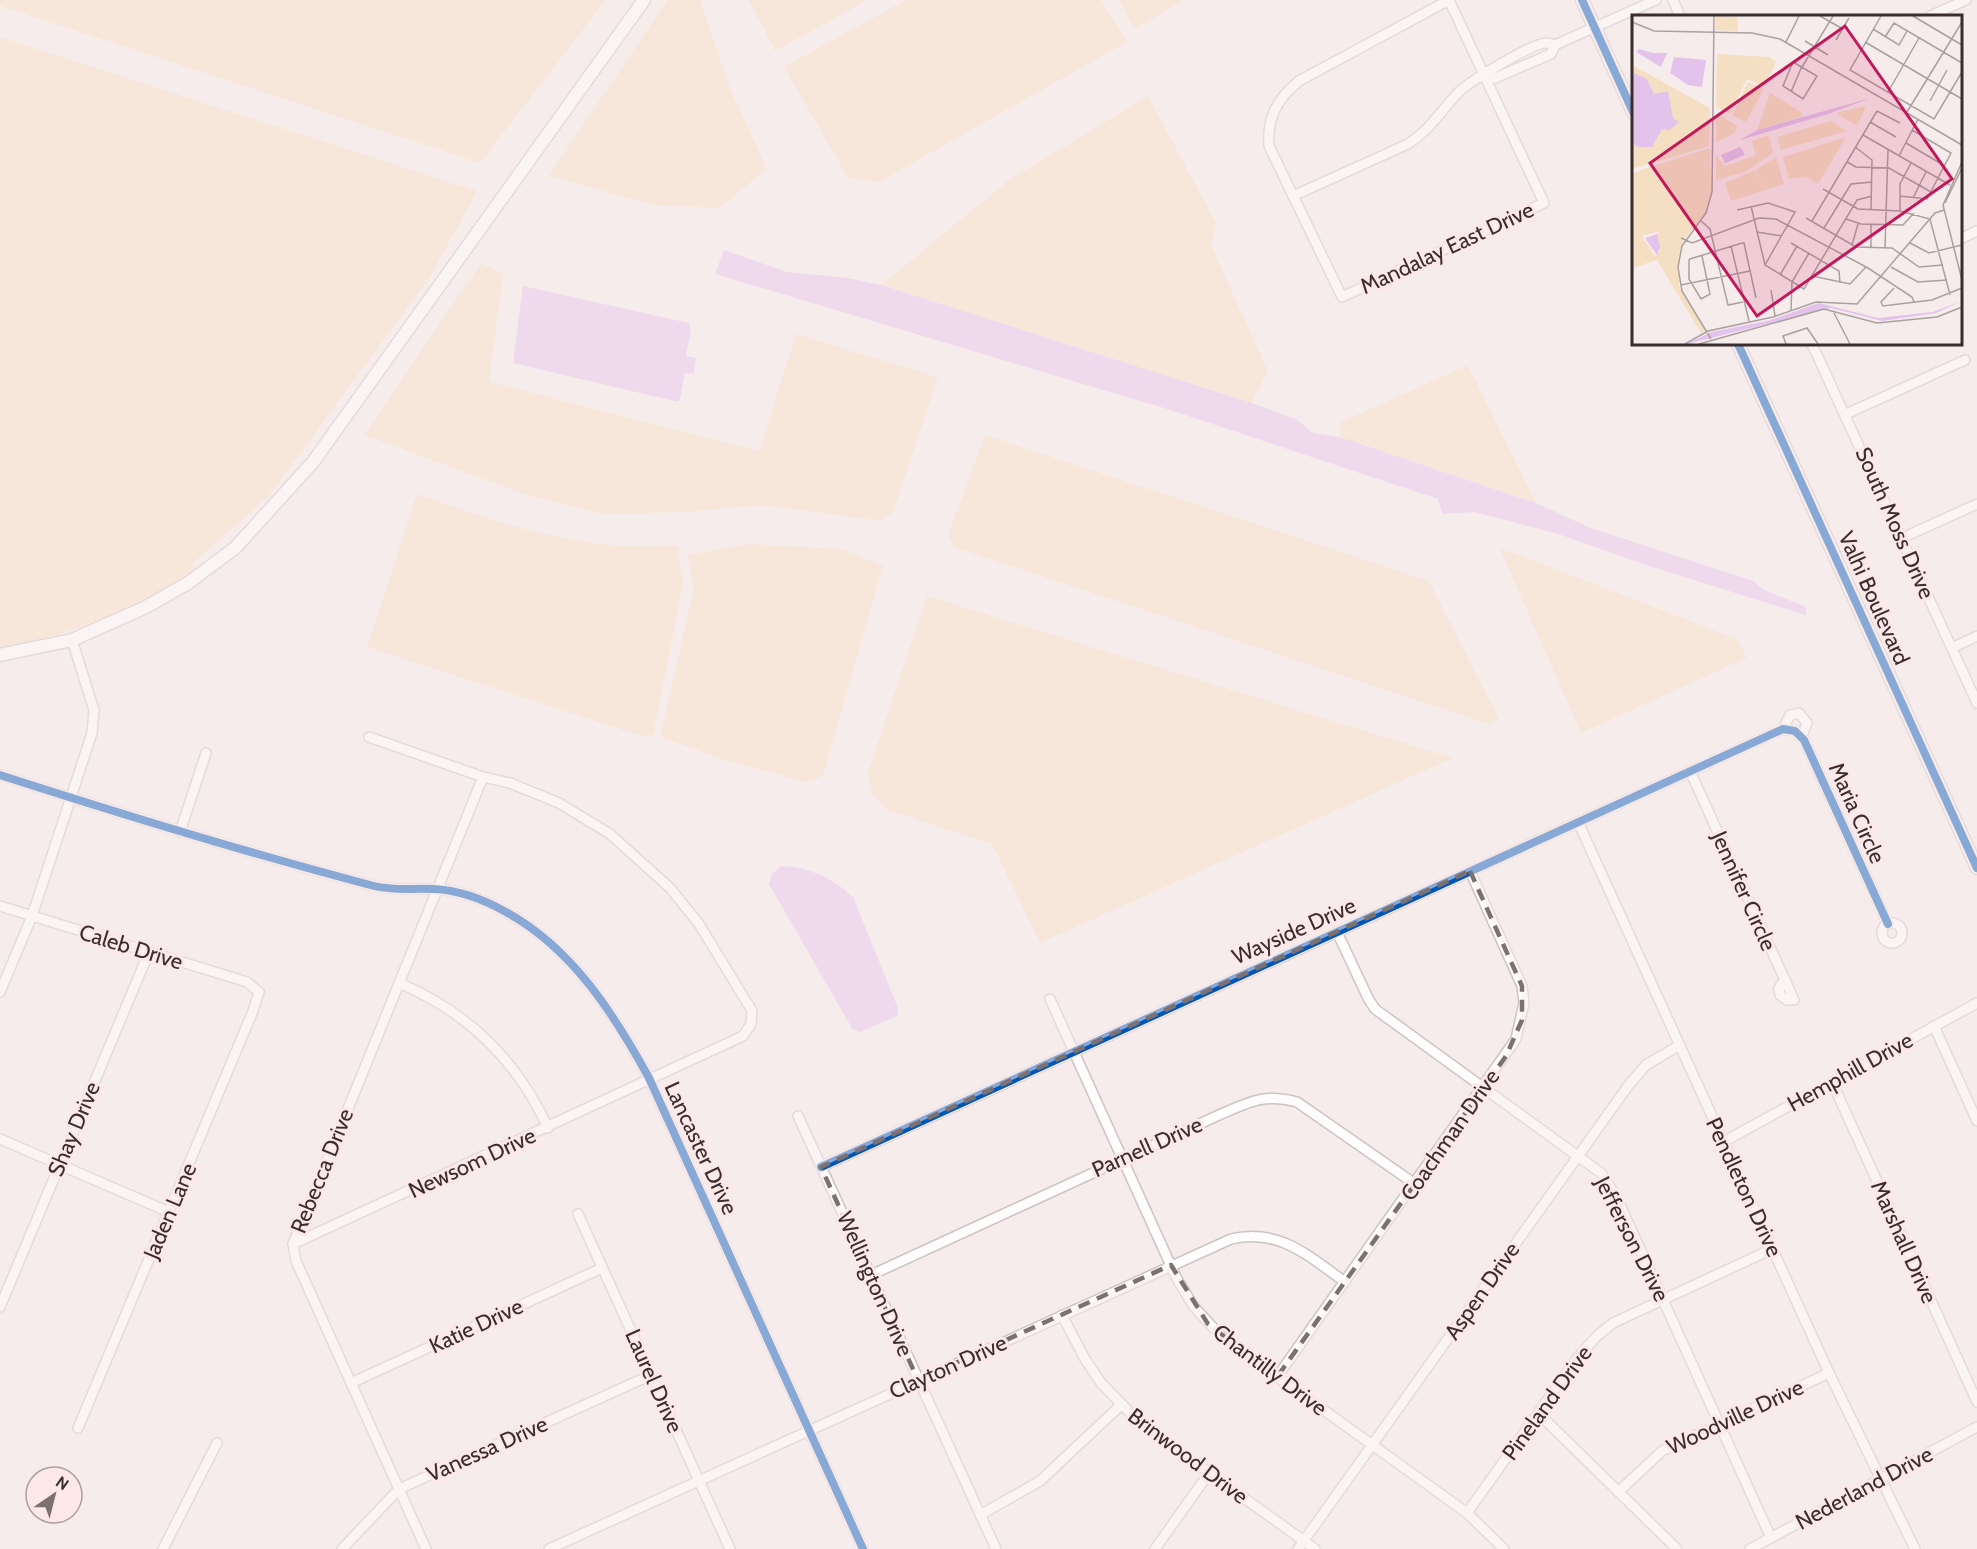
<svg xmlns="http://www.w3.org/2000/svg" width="1977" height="1549" viewBox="0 0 1977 1549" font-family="Cabin,sans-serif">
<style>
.green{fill:#f5dfc3}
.water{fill:#e3c3ec}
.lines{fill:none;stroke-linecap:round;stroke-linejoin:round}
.minor-casing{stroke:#cec3c3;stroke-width:12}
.tertiary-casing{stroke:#cec3c3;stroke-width:15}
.minor{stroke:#fefcfc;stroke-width:9}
.tertiary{stroke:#fefcfc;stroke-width:12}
.cycleway-casing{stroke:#fce8e8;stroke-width:11}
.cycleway{stroke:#0057b8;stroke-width:8}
.marked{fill:none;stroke:#7c7070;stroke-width:4.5;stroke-dasharray:12 8;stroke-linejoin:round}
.labels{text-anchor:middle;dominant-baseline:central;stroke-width:6;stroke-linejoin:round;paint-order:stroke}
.street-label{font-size:22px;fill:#392d2d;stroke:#fce8e8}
.inset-road{fill:none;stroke:#aba0a0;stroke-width:1.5}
.view{fill:#c2185b;fill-opacity:0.15;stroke:#c2185b;stroke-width:3}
.inset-edge{fill:none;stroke:#392d2d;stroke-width:3}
</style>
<rect width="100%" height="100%" fill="#f7ecec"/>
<!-- green -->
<g class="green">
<path d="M0 0H606L480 163 0 6Z"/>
<path d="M667 0H700L730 88 767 169 719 208 654 205 549 176Z"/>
<path d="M749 0H868L775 51Z"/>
<path d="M906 0H1101L1127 42 879 182 848 178 784 67Z"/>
<path d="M1119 0H1184L1135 29Z"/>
<path d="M0 37 477 191 432 274 269 496 192 564 195 569C135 609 71 635 0 649Z"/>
<path d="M1148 96 1216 223 1211 245 1268 371 1252 403 881 285 1010 179Z"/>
<path d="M481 263 503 274 489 382 759 451 796 334 938 377 893 512 881 521 763 505 687 512 603 514 530 496 364 435Z"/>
<path d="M1468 365 1536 503 1340 437 1341 422Z"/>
<path d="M985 435 1429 581 1499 719 1489 724 953 547 948 535Z"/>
<path d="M417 494C485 518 555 543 628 546 644 547 662 546 678 546L683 584 653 735 642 736 367 647Z"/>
<path d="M748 544 842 549 883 566 823 776 806 782 725 760 660 737 694 588 688 555Z"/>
<path d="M1499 547 1737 639 1747 658 1581 733Z"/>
<path d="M927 596 1453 758 1040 943 992 844 888 810 871 793 868 772Z"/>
</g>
<!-- water -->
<g class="water">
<path d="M724 250 787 272 848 278 881 285 1252 403 1296 419 1313 433 1340 437 1536 503 1591 528 1753 581 1764 590 1806 607V615L1646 565 1558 534 1475 512 1442 514 1438 499 1167 409 715 274Z"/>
<path d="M523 286 689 323 691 330 686 356 696 358 694 374 685 373 680 399 678 402 513 363Z"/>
<path d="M781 866C809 867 833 878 853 897L898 1008 897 1016 860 1032 853 1030 769 884 772 874Z"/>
</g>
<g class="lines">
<defs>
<g id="minor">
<path d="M1449 0 1544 203 1342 297 1269 146C1267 117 1277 99 1299 81Z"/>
<path d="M1673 0 1680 16"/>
<path d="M1930 16 1966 0"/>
<path d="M1485 76 1495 78 1551 54 1555 45"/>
<path d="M1293 196 1408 144C1430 130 1440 112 1457 94 1466 83 1533 43 1546 43 1549 43 1552 44 1555 45L1656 0"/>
<path d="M1960 239 1977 231"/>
<path d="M1812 344 1977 703"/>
<path d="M1846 414 1965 360"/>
<path d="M1902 538 1977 504"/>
<path d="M1952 648 1977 636"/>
<path d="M1783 729 1790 715 1799 713 1807 723 1802 736"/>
<path d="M1690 771 1794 1000H1787L1780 995 1779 988 1785 979"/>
<path d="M0 775C124 815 248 853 374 886 394 891 413 888 433 889 460 890 483 899 506 912 572 948 614 1014 649 1078L863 1549"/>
<path d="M1578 822 1829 1373 1915 1549"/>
<path d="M180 832 206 753"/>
<path d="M0 906 247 982 259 992 253 1011 78 1428"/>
<circle cx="1892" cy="933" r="10"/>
<path d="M1337 932 1368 998 1375 1009 1601 1173 1616 1196 1771 1538"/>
<path d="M399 983C468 1012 517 1060 548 1128"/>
<path d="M0 992 32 916 92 733 94 710 72 640"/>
<path d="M1050 999 1176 1277 1194 1307 1222 1337 1467 1513 1504 1549"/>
<path d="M1934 1026 1977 1121"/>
<path d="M1832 1082 1977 1402"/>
<path d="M798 1116 996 1549"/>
<path d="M0 1139 169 1212"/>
<path d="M1723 1142 1977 1003"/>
<path d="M821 1167 1783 729 1795 731 1804 740 1888 924"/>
<path d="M578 1214 730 1549"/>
<path d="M293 1244 743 1036 751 1024 752 1011 699 924 670 888 610 834 559 803 510 783 483 777 369 737"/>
<path d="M871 1275 1219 1115C1249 1102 1264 1093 1297 1102L1415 1184"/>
<path d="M0 1307 149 952"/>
<path d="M1062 1315 1085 1359 1101 1383 1140 1423 1315 1549"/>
<path d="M1277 1377 1516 1039 1524 1003 1522 986 1470 871"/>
<path d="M351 1383 602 1268"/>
<path d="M1538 1413 1677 1549"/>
<path d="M1618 1492 1662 1451 1829 1373"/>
<path d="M1467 1513 1578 1357 1597 1336 1613 1323 1772 1249"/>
<path d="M980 1515 1040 1481 1121 1405"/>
<path d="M163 1549 217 1443"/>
<path d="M342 1549 399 1489 651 1375"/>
<path d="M426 1549 296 1261 293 1244 483 777"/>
<path d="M549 1549 1231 1239C1279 1228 1307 1255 1345 1282"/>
<path d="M1155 1549 1209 1473"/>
<path d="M1298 1549 1628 1086 1646 1065 1680 1045"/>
<path d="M1750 1549 1977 1427"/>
</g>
<g id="tertiary">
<path d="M1582 0 1634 114"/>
<path d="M1738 344 1977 868"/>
<path d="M0 655 72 640 146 607 188 583 235 548 313 462 644 0"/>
</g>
</defs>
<!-- minor casing -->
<use href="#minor" class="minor-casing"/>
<!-- tertiary casing -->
<use href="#tertiary" class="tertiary-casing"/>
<!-- minor -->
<use href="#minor" class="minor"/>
<!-- tertiary -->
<use href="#tertiary" class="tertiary"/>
<defs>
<g id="cycleway">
<path d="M1582 0 1634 114"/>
<path d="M1738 344 1977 868"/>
<path d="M0 775C124 815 248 853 374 886 394 891 413 888 433 889 460 890 483 899 506 912 572 948 614 1014 649 1078L863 1549"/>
<path d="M821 1167 1783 729 1795 731 1804 740 1888 924"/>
</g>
</defs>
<!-- cycleway casing -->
<use href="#cycleway" class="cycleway-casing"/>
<!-- cycleway -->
<use href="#cycleway" class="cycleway"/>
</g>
<!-- marked area -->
<path d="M0 0H1977V1549H0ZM1470 871 1522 986V1020L1506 1056 1277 1377 1208 1324 1171 1265 918 1380 821 1167Z" fill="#f7ecec" fill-opacity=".55" fill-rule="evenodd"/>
<path class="marked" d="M1470 871 1522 986V1020L1506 1056 1277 1377 1208 1324 1171 1265 918 1380 821 1167Z"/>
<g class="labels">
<!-- street labels -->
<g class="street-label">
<text transform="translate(1447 248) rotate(-25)">Mandalay East Drive</text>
<text transform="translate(1895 523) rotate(66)">South Moss Drive</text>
<text transform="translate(1874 598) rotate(66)">Valhi Boulevard</text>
<text transform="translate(1857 813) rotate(66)">Maria Circle</text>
<text transform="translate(1744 891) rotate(66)">Jennifer Circle</text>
<text transform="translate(1294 931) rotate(-24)">Wayside Drive</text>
<text transform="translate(131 947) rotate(17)">Caleb Drive</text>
<text transform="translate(1850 1072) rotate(-29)">Hemphill Drive</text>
<text transform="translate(74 1129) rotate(-67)">Shay Drive</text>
<text transform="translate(1450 1135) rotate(-55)">Coachman Drive</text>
<text transform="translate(1147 1147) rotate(-24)">Parnell Drive</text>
<text transform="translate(701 1148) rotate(65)">Lancaster Drive</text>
<text transform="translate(472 1163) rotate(-25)">Newsom Drive</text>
<text transform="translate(322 1171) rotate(-68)">Rebecca Drive</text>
<text transform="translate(1744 1187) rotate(65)">Pendleton Drive</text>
<text transform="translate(170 1211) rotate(-67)">Jaden Lane</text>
<text transform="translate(1632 1239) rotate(63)">Jefferson Drive</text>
<text transform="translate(1904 1242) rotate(66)">Marshall Drive</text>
<text transform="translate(875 1284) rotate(66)">Wellington Drive</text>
<text transform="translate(1482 1291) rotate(-55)">Aspen Drive</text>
<text transform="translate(476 1326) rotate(-25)">Katie Drive</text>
<text transform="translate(948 1367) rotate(-24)">Clayton Drive</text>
<text transform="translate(1270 1370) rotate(37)">Chantilly Drive</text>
<text transform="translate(654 1381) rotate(66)">Laurel Drive</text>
<text transform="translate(1547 1403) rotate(-54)">Pineland Drive</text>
<text transform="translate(1735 1417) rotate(-25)">Woodville Drive</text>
<text transform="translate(487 1449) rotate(-24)">Vanessa Drive</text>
<text transform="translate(1188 1456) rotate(37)">Brinwood Drive</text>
<text transform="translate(1864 1488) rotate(-28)">Nederland Drive</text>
</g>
</g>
<!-- overview -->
<g transform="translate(1632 15)">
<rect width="330" height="330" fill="#f7ecec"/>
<path d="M84 1 105 2 106 16 84 15ZM85 39 137 42 144 47 132 72 115 64 98 99 84 92ZM0 50 78 93 77 131 0 154ZM116 67 132 74 114 107 100 100ZM138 78 169 97 170 101 125 115ZM234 91 225 111 204 98ZM84 97 105 111 103 118 84 127ZM199 106 215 116 149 135 145 122ZM137 120 141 138 113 157 84 165V140L93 151 124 140 120 126ZM214 122 186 169 174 162 157 164 151 142ZM78 133 79 178 73 199 52 225 47 239V271L74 315 69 318 25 245 0 253V158ZM28 216 25 219 28 236 23 241 10 221ZM144 142 152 169 99 186 93 168 123 155 133 174 124 155Z" fill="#f5dfc3" fill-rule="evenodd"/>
<path d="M7 34 21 38H35L29 52 4 37ZM42 42 74 45 70 72 56 70 38 58ZM0 57 15 64 22 79 36 76 41 103 47 107 38 115 30 114 20 132H6L0 128ZM239 83 196 99 108 125 125 115ZM108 132 113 140 93 148 89 140ZM25 219 28 233 25 240 13 223ZM330 286 304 298 250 306 199 293 55 329 79 317 135 306 187 288 246 303 301 297Z" fill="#e3c3ec"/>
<path class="inset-road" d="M188 1 211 14M249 1 218 55 302 104 330 57M281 1 330 30M0 7 22 16 120 18 148 24 330 130M241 14 267 30 275 16M253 22 262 8 330 48M204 25 217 3M173 26 196 40M154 27 167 1M233 27 330 84M161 47 185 61 171 84 151 71ZM170 52 201 1M159 77 170 51M256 77 287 23M298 86 315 55M245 96 268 108M275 97 330 7M238 107 264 122M231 120 318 170M274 128 313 151M223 132 240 145 239 195M267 141 286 104M215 147 224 152 257 153 299 177M330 147 311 190 330 265M191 174 226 194 268 196 298 204 318 280M268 181 295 184 319 138 280 115M281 183 294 157M313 188 330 153M119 191 133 250 172 274 225 185 240 181M105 195 136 188 163 197 133 250M268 196V169L279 148M174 203 224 232 260 233 287 252 311 250M214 204 229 209 271 210 282 198M69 206 78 214 96 290 111 287M180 206 245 96M192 213 219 169 240 167M125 217 150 221M49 223 60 228 127 203 144 204 236 253 280 282 282 287M159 228 207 256 208 268M278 228 297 238 330 230M220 230 226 209M99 231 117 306M239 233V210M253 233 256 135M70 241 78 279 69 284 57 264V245L58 244 110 228H112L124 283M259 252 286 267 315 265M148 260 165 231M180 261 218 269 234 252M49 270 118 256M262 273 249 287 251 291 300 285 330 273M139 275 143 301M159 296 160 267 177 238M201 296 218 329M79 324 50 276 46 252 50 231 74 198 80 177 82 1M53 329 76 316 141 302 184 287 225 289 303 198 312 195M67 329 192 294 245 308 305 302 330 292M154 329 151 321 175 313 186 329"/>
<path class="view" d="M213 11 320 164 125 301 18 148Z"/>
<rect width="330" height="330" class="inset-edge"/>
</g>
<!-- north arrow -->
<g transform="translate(54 1495) rotate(35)"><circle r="28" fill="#fce8e8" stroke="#ae9d9d" stroke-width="1.5"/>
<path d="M0-4.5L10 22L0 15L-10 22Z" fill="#7c7070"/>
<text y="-9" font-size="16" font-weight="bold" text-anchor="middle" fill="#392d2d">N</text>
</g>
</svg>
